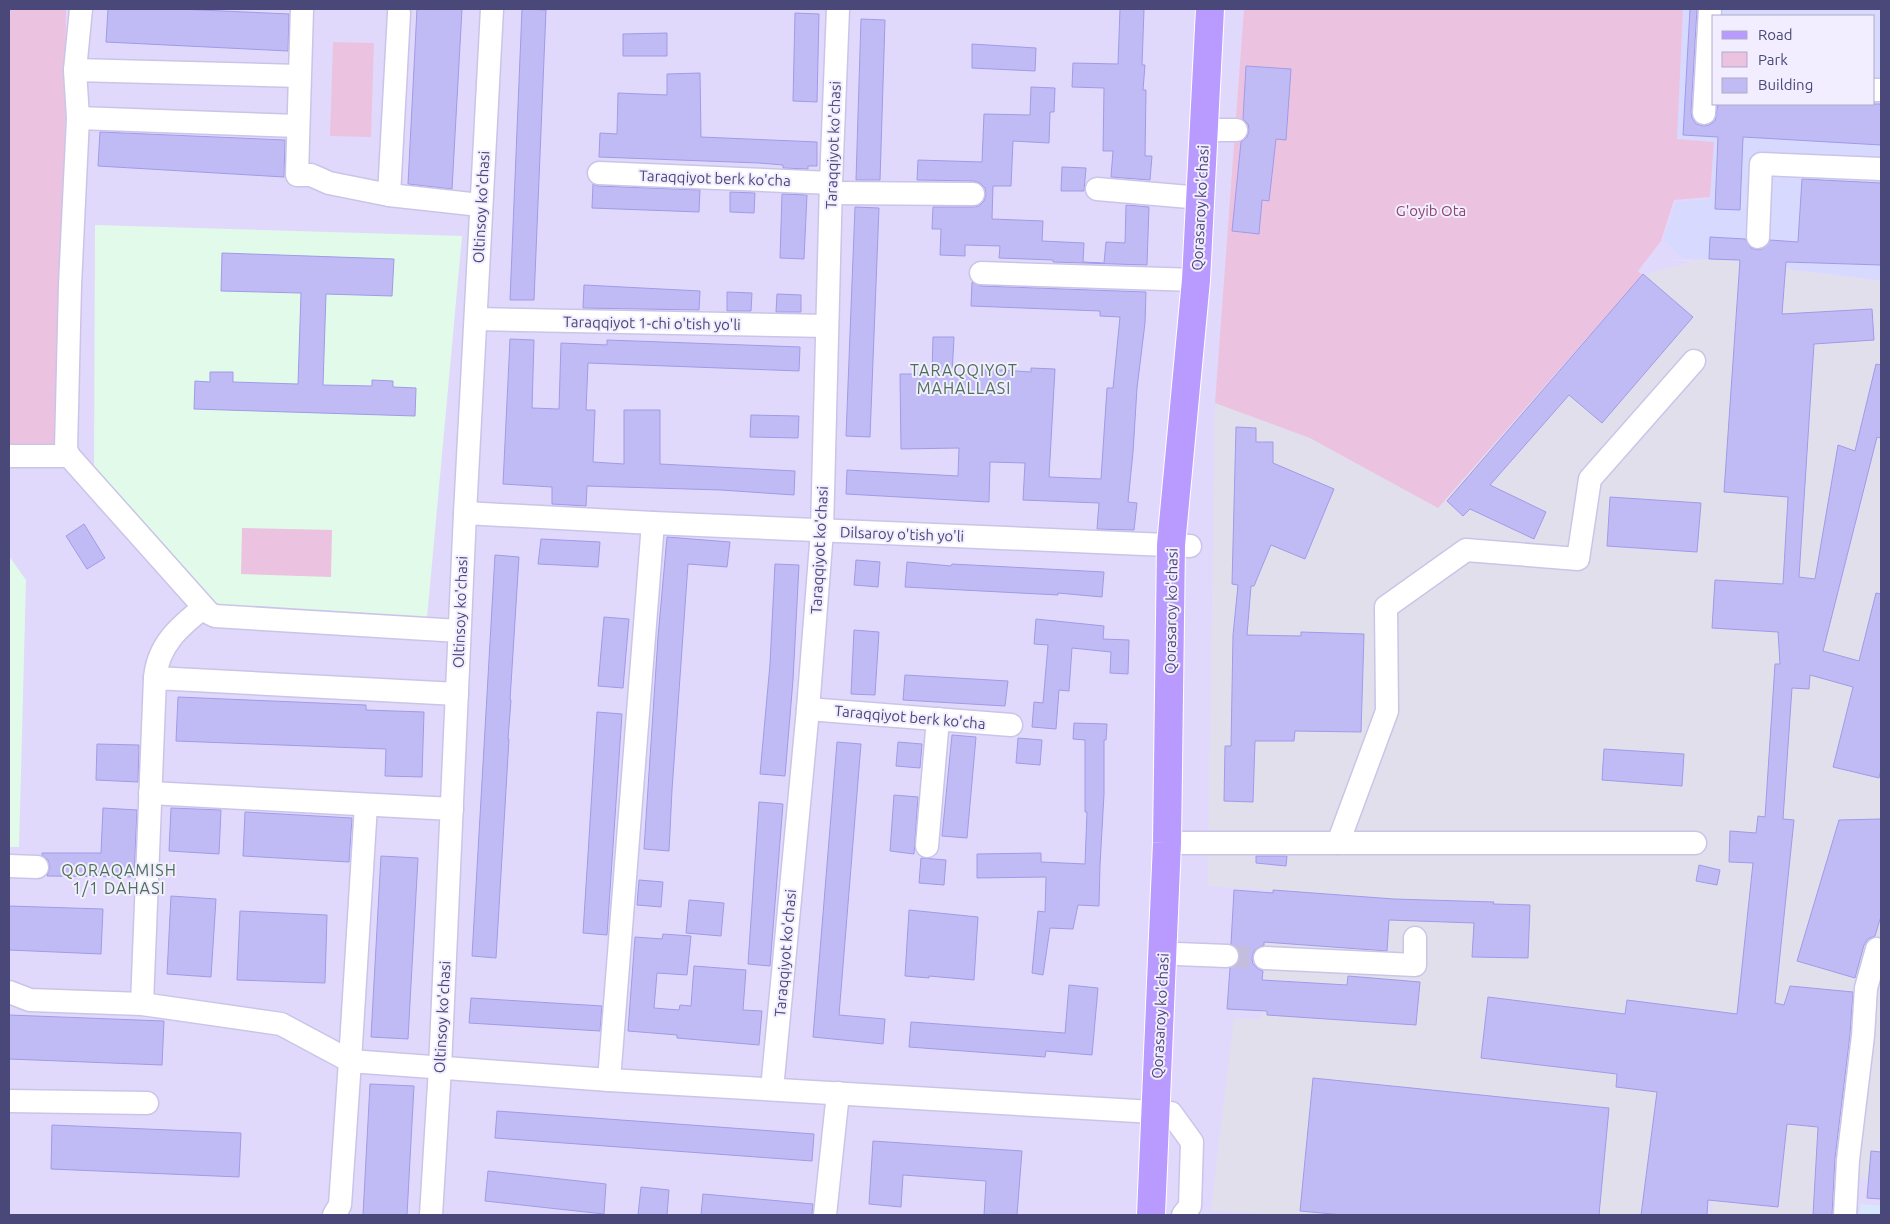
<svg xmlns="http://www.w3.org/2000/svg" width="1890" height="1224" viewBox="0 0 1890 1224" font-family="Ubuntu,sans-serif">
<style>
.residential{fill:#e1d9fb;fill-rule:evenodd}
.commercial{fill:#d8d9fe;fill-rule:evenodd}
.industrial{fill:#e2dfed}
.education{fill:#e2fae9}
.medical{fill:#d8e8fc}
.green{fill:#ecc2e1}
.building{fill:#c0bbf4;stroke:#9f9be8}
.lines{fill:none;stroke-linecap:round;stroke-linejoin:round}
.minor-tunnel{stroke:#c4bedc;stroke-width:22;stroke-dasharray:22 11;stroke-linecap:butt}
.minor-casing{stroke:#cac5e8;stroke-width:25}
.major-casing{stroke:#fff;stroke-width:30}
.minor{stroke:#fff;stroke-width:22}
.major{stroke:#b99bff;stroke-width:28}
.labels{text-anchor:middle;dominant-baseline:central;stroke-width:4;stroke-linejoin:round;paint-order:stroke}
.street-label{font-size:15px;fill:#4a4878;stroke:#f2edff}
.park-label{font-size:15px;fill:#8b4570;stroke:#f2edff}
.neighbourhood-label{font-size:16px;letter-spacing:1px;fill:#4b7258;stroke:#f2edff}
</style>
<rect width="100%" height="100%" fill="#ece5fd"/>
<!-- residential -->
<path class="residential" d="M9 9H1881V1215H433L450 1098 452 827 431 1215H9ZM1714 16H1874V104H1714ZM1665 259 1785 267 1784 270ZM476 333 475 559 458 687Z"/>
<!-- commercial -->
<path class="commercial" d="M1683 9H1881V280L1791 269 1784 264 1682 258 1663 240 1676 202 1710 199 1714 142 1677 140ZM1714 16H1874V104H1714Z"/>
<!-- industrial -->
<path class="industrial" d="M1703 259 1784 264 1791 270 1881 281V1180L1855 1178 1853 1215H1712L1718 1128 1709 1215H1277L1211 1210 1234 1019H1262L1270 890 1208 886 1215 403 1310 438 1438 508 1642 275Z"/>
<!-- education -->
<g class="education">
<path d="M95 225 462 236 427 618 209 623 94 477Z"/>
<path d="M9 556 26 580 19 847H9Z"/>
</g>
<!-- medical -->
<path class="medical" d="M1861 1204 1881 1206V1215H1859Z"/>
<!-- green -->
<g class="green">
<path d="M9 9H66L62 457 9 456Z"/>
<path d="M1244 9H1683L1677 139 1714 142 1710 197 1674 200 1661 241 1638 271 1642 275 1438 508 1310 438 1215 403Z"/>
<path d="M333 42 374 43 371 137 330 136Z"/>
<path d="M242 528 332 530 331 577 241 574Z"/>
</g>
<!-- building -->
<g class="building">
<path d="M108 9H178L289 14 288 51 106 42Z"/>
<path d="M417 9H462L452 189 408 184Z"/>
<path d="M522 9 546 10 534 300H510Z"/>
<path d="M1120 9H1144L1142 65H1145L1143 90H1146L1145 156H1152L1150 180 1111 177 1113 151H1103L1104 88 1072 87 1073 63 1118 64Z"/>
<path d="M1690 9H1697L1691 112 1692 118 1696 124 1704 126 1709 125 1715 121 1718 104H1881V145L1743 137 1740 210 1715 209 1718 137 1683 135Z"/>
<path d="M795 13 819 14 817 102 793 101Z"/>
<path d="M861 19 885 20 880 180H856Z"/>
<path d="M667 33V56H623V34Z"/>
<path d="M972 44 1036 48 1035 71 972 68Z"/>
<path d="M1246 66 1291 69 1286 140 1276 139 1269 201 1262 200 1259 234 1232 231 1241 142 1247 137 1249 130 1248 124 1243 119Z"/>
<path d="M700 73 701 137 817 142V166H808V169L783 168V165L759 163 599 157 600 133 617 134 618 93 667 95V74Z"/>
<path d="M1031 87 1055 88 1054 112H1050L1049 143 1013 141 1011 186H993L992 219 1043 221 1042 241 1084 243 1083 262 1104 263 1106 242 1125 243 1126 205 1149 207 1147 265 1053 262V260L999 258 1000 246 965 245V256L940 255 941 229H932L933 207H973L979 206 984 201 986 194 985 188 980 183 974 181 917 180 918 160 982 162 984 114 1030 115Z"/>
<path d="M100 132 285 140 284 177 98 166Z"/>
<path d="M1062 167 1086 168 1084 191H1061Z"/>
<path d="M1802 179 1881 183V265L1786 262 1782 314 1872 309 1874 340 1814 344 1799 577 1815 579 1838 445 1855 451 1876 364 1881 365V438L1877 437 1823 651 1859 661 1876 593 1881 594V769L1879 778 1833 767 1853 687 1810 675 1809 689 1792 688 1783 819 1794 820 1775 1003 1784 1005 1790 986 1853 992 1850 1035 1835 1158 1832 1215H1813L1818 1127 1787 1124 1778 1207 1708 1200 1707 1215H1641L1657 1092 1616 1087 1617 1074 1481 1058 1488 997 1625 1014 1627 1000 1737 1014 1753 863 1729 862 1730 831 1756 833 1758 816 1765 817 1775 664H1780L1778 632 1712 628 1715 580 1783 584 1788 497 1724 492 1740 260 1709 259 1710 237 1745 239 1751 248 1758 250 1764 248 1770 240 1798 242Z"/>
<path d="M593 184 598 186 700 190 699 212 592 208Z"/>
<path d="M730 192 755 193 754 213 730 212Z"/>
<path d="M782 194 807 195 804 259 780 258Z"/>
<path d="M855 207 879 208 870 437 846 436Z"/>
<path d="M222 253 394 259 392 296 326 294 323 385 372 386V380L393 381V387L416 388 415 416 194 409 195 381 210 382V372H233V382L298 384 301 293 221 291Z"/>
<path d="M1643 274 1693 317 1602 423 1569 395 1490 485 1546 512 1534 539 1470 509 1463 516 1447 501Z"/>
<path d="M972 282 981 286 1146 292 1145 323 1137 388 1133 452 1128 502 1137 503 1134 530 1097 529 1099 503 1023 500 1025 463 990 462 989 502 846 494 847 470 958 476 959 448 901 449 900 374H932L933 337H954L952 374H985V369L1031 372V368L1055 369 1049 477 1101 479 1107 388H1113L1120 317 1100 316V311L971 306Z"/>
<path d="M584 285 700 291 699 310 583 308Z"/>
<path d="M727 292 752 293 751 311H727Z"/>
<path d="M777 294 801 295V312H776Z"/>
<path d="M510 339 534 340 532 408 559 409 561 343 607 345V340L800 347 799 371 588 363 586 410H595L593 462 624 464V410H660V464L795 471 794 495 721 490 587 486 586 506 552 504V487L503 484Z"/>
<path d="M751 415 799 416 798 438 750 437Z"/>
<path d="M1236 427 1256 428V442H1273V463L1334 489 1305 559 1271 545 1254 586H1251L1247 635 1301 636V632L1364 634 1361 732 1295 731 1294 741H1255L1253 802 1224 801 1225 746H1231L1233 635 1238 585 1232 584Z"/>
<path d="M1610 497 1701 503 1697 552 1607 546Z"/>
<path d="M84 524 105 558 87 569 66 536Z"/>
<path d="M667 537 730 542 727 567 688 564 672 790 669 851 644 849 658 637Z"/>
<path d="M541 539 600 542 598 567 538 564Z"/>
<path d="M495 555 519 557 510 700H511L508 739H509L496 958 472 956Z"/>
<path d="M856 560 880 562 878 587 854 585Z"/>
<path d="M907 562 951 566 952 564 1104 572 1102 597 1058 593V595L905 587Z"/>
<path d="M775 564 799 565 793 680 785 776 760 774 770 664Z"/>
<path d="M604 617 629 619 623 688 598 686Z"/>
<path d="M1036 619 1104 626 1103 639 1129 640 1128 674 1110 673 1111 652 1072 648 1069 691 1059 690 1056 729 1032 727 1034 702 1043 703 1048 645 1034 644Z"/>
<path d="M854 630 879 632 875 695 851 694Z"/>
<path d="M905 675 1008 681 1005 706 903 700Z"/>
<path d="M178 697 366 705V710L424 712 422 777 385 776 386 749 176 741Z"/>
<path d="M597 712 622 714 607 935 583 933Z"/>
<path d="M1074 723 1107 724 1106 740H1104V794L1100 865 1099 906 1078 905 1073 929 1050 928 1043 975 1032 973 1038 911 1045 912 1046 877 977 878V854L1041 853V862L1085 864 1087 812H1085V740L1073 739Z"/>
<path d="M952 735 976 737 967 838 942 836Z"/>
<path d="M1018 738 1042 740 1040 765 1016 763Z"/>
<path d="M837 742 861 744 839 1015 885 1019 883 1044 813 1037Z"/>
<path d="M898 742 922 744 920 768 896 766Z"/>
<path d="M97 744 139 745 138 782 96 780Z"/>
<path d="M1604 749 1684 754 1682 786 1602 780Z"/>
<path d="M894 795 918 797 914 854 890 851Z"/>
<path d="M759 802 783 804 770 966 748 964Z"/>
<path d="M103 808 137 810 134 877 47 876 50 867 48 860 42 855V853H101Z"/>
<path d="M171 808 221 810 219 854 169 851Z"/>
<path d="M245 812 352 818 349 862 243 856Z"/>
<path d="M1881 819V916L1875 936 1868 939 1864 945 1855 978 1797 961 1839 820Z"/>
<path d="M381 856 418 858 408 1039 371 1037Z"/>
<path d="M1256 856H1287L1286 866 1256 863Z"/>
<path d="M921 858 946 860 944 885 919 883Z"/>
<path d="M1699 865 1720 870 1717 885 1696 881Z"/>
<path d="M639 880 663 882 661 907 637 905Z"/>
<path d="M1234 890 1273 893V890L1394 899 1494 902 1493 904 1530 905 1528 958 1472 957 1474 923 1389 920 1387 951 1264 942V945L1259 947 1254 951 1252 958 1253 964 1258 969 1263 971 1262 980 1347 985 1348 976 1420 982 1416 1025 1267 1015V1011L1227 1009 1230 968 1238 963 1240 957 1238 950 1231 944Z"/>
<path d="M171 896 216 899 211 977 167 974Z"/>
<path d="M689 900 724 903 721 936 686 933Z"/>
<path d="M9 906 103 909 101 954 9 950Z"/>
<path d="M909 910 978 917 974 980 929 976V978L905 976Z"/>
<path d="M240 911 327 915 325 983 237 980Z"/>
<path d="M663 934 691 936 687 975 657 973 654 1008 679 1010 680 1005 691 1006 694 966 746 970 743 1010 762 1011 759 1045 677 1038V1035L628 1031 635 937 662 939Z"/>
<path d="M1069 985 1098 988 1092 1055 1046 1051 1045 1057 909 1047 911 1022 1065 1033Z"/>
<path d="M471 998 602 1006 600 1031 469 1023Z"/>
<path d="M9 1015 164 1021 162 1065 9 1059Z"/>
<path d="M1313 1078 1609 1108 1599 1215H1343L1300 1211Z"/>
<path d="M370 1084 414 1086 407 1215H363Z"/>
<path d="M497 1111 814 1134 812 1161 495 1138Z"/>
<path d="M52 1125 241 1133 239 1177 51 1169Z"/>
<path d="M873 1141 1022 1151 1017 1215H984L986 1181 903 1175 901 1207 869 1204Z"/>
<path d="M1871 1151 1881 1152V1199L1867 1198Z"/>
<path d="M488 1171 606 1184 604 1214 485 1201Z"/>
<path d="M641 1187 669 1190 667 1215H638Z"/>
<path d="M703 1194 813 1204 812 1215H701Z"/>
</g>
<g class="lines">
<!-- minor-tunnel -->
<path class="minor-tunnel" d="M1227 956 1265 958"/>
<defs>
<g id="minor">
<path d="M81 9 75 70 78 118 70 285 66 449 69 456 209 613 215 616 459 631"/>
<path d="M302 9 297 175H311L329 183 389 195 480 205"/>
<path d="M75 70 299 76"/>
<path d="M1874 90H1881"/>
<path d="M1704 113 1710 9"/>
<path d="M78 118 298 126"/>
<path d="M1218 130H1236"/>
<path d="M599 173 831 183"/>
<path d="M1097 189 1201 198"/>
<path d="M831 193 973 194"/>
<path d="M389 195 399 13"/>
<path d="M1758 237 1761 164 1881 169"/>
<path d="M981 273 1196 280"/>
<path d="M476 319 827 326"/>
<path d="M9 456H69"/>
<path d="M465 513 653 523 1190 546"/>
<path d="M155 678C158 645 179 627 203 608"/>
<path d="M808 709 1011 725"/>
<path d="M150 793 452 809"/>
<path d="M1167 843H1695"/>
<path d="M1338 843 1387 711 1386 607 1466 550 1578 559 1590 479 1694 361"/>
<path d="M927 846 938 719"/>
<path d="M9 866 37 867"/>
<path d="M1177 954 1227 956"/>
<path d="M1265 958 1415 965V938"/>
<path d="M9 992 30 1000 142 1004 281 1024 350 1061 366 805"/>
<path d="M142 1004 155 678 457 694"/>
<path d="M609 1080 653 523"/>
<path d="M772 1089 808 709 822 531 831 183 838 9"/>
<path d="M9 1101 147 1103"/>
<path d="M334 1215 340 1205 350 1061 609 1080 1171 1113 1192 1142 1190 1206 1183 1215"/>
<path d="M431 1215 440 1068 465 513 492 9"/>
<path d="M825 1215 838 1093"/>
<path d="M1845 1215 1848 1160 1863 1036 1866 988 1877 949"/>
</g>
<path id="major" d="M1151 1215 1167 843 1171 545 1196 280 1210 9"/>
</defs>
<!-- minor casing -->
<use href="#minor" class="minor-casing"/>
<!-- major casing -->
<use href="#major" class="major-casing"/>
<!-- minor -->
<use href="#minor" class="minor"/>
<!-- major -->
<use href="#major" class="major"/>
</g>
<g class="labels">
<!-- street labels -->
<g class="street-label">
<text transform="translate(833 145) rotate(-88)">Taraqqiyot ko'chasi</text>
<text transform="translate(715 178) rotate(2)">Taraqqiyot berk ko'cha</text>
<text transform="translate(481 207) rotate(-87)">Oltinsoy ko'chasi</text>
<text transform="translate(1200 208) rotate(-87)">Qorasaroy ko'chasi</text>
<text transform="translate(652 323) rotate(1)">Taraqqiyot 1-chi o'tish yo'li</text>
<text transform="translate(902 534) rotate(2)">Dilsaroy o'tish yo'li</text>
<text transform="translate(819 550) rotate(-87)">Taraqqiyot ko'chasi</text>
<text transform="translate(1171 611) rotate(-89)">Qorasaroy ko'chasi</text>
<text transform="translate(460 612) rotate(-88)">Oltinsoy ko'chasi</text>
<text transform="translate(910 717) rotate(5)">Taraqqiyot berk ko'cha</text>
<text transform="translate(785 953) rotate(-85)">Taraqqiyot ko'chasi</text>
<text transform="translate(1160 1016) rotate(-87)">Qorasaroy ko'chasi</text>
<text transform="translate(442 1017) rotate(-87)">Oltinsoy ko'chasi</text>
</g>
<!-- park labels -->
<g class="park-label">
<text x="1431" y="210">G'oyib Ota</text>
</g>
<!-- neighbourhood labels -->
<g class="neighbourhood-label">
<text x="964" y="370">TARAQQIYOT<tspan x="964" dy="18">MAHALLASI</tspan></text>
<text x="119" y="870">QORAQAMISH<tspan x="119" dy="18">1/1 DAHASI</tspan></text>
</g>
</g>
<!-- border -->
<rect width="1890" height="1224" fill="none" stroke="#4a4878" stroke-width="20"/>
<!-- legend -->
<rect x="1712" y="15" width="162" height="90" fill="#f2edff" stroke="#afabc9"/>
<rect x="1722" y="31" width="25" height="8" fill="#b99bff" stroke="#afabc9"/>
<text x="1758" y="40" font-size="15" fill="#4a4878">Road</text>
<rect x="1722" y="52" width="25" height="15" fill="#ecc2e1" stroke="#afabc9"/>
<text x="1758" y="65" font-size="15" fill="#4a4878">Park</text>
<rect x="1722" y="78" width="25" height="15" fill="#c0bbf4" stroke="#afabc9"/>
<text x="1758" y="90" font-size="15" fill="#4a4878">Building</text>
</svg>
